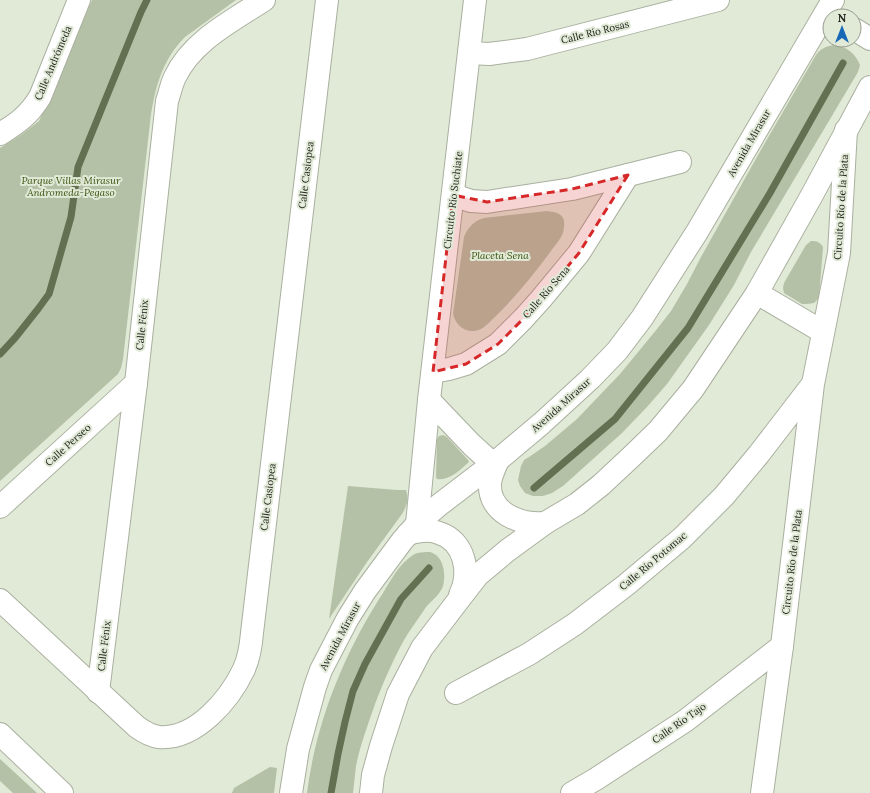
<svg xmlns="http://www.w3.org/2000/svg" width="870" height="793" viewBox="0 0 870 793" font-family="Lora,serif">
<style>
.green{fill:#b5c1a6}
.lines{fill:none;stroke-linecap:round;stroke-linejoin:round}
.stream{stroke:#637051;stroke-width:7}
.minor-casing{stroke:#a9b09f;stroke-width:24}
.tertiary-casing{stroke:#a9b09f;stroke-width:24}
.minor{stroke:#fff;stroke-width:22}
.tertiary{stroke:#fff;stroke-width:22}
.marked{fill:#d62828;fill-opacity:0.2;stroke:#d62828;stroke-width:3;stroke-dasharray:8 5;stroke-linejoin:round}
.labels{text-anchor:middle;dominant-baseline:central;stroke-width:4;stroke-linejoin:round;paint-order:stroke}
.street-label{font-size:10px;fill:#21241d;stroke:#e1e9d7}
.park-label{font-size:10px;font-style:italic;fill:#3b510e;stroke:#e1e9d7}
</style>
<rect width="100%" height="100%" fill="#e1e9d7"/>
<!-- green -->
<g class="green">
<path d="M92 0H236L185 37C161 61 154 91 150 123L123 359 121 368 118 374 0 481V148L21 135 39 121 62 71Z"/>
<path d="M834 45C846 46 856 54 860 65L858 72 751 252 734 285 709 325 667 384 647 407 622 433 563 486 552 493 543 496H533L525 493 520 486 518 480 521 466 524 460 529 457 545 446 577 419 620 374 657 329 671 311 687 284 701 257 762 148 816 55C820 49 826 46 834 45Z"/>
<path d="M547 211C557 212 566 214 564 227 564 236 556 244 551 251 534 274 517 295 497 315 492 319 487 326 481 329 468 335 456 327 453 314L464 237C468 227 474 221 484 218Z"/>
<path d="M811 241C817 241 820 242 823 247L819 298 814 303 807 304H802L784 293 783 288 784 283 806 245Z"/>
<path d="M443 435 447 437 468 460 469 462C460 470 449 481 437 479L436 477 437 439 439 436Z"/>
<path d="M348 486 397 490H406C409 498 407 506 402 514L367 562 329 619Z"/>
<path d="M430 552C444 556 446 574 443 586 440 595 432 600 426 607 420 616 413 626 407 635 394 657 384 681 375 704 368 725 360 745 356 766 355 775 354 784 353 793H307C316 722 344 653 383 593 391 580 399 564 413 555 418 552 424 552 430 552Z"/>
<path d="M0 759 37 793H13L0 781Z"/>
<path d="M270 767 277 768 274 793H232L234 788Z"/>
</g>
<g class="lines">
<!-- stream -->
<g class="stream">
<path d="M0 354 15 338 38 309 49 294 71 217 78 167 141 12 147 0"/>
<path d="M534 488 615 419 688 328 770 193 843 63"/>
<path d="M331 793 338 754 345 722 353 691 365 664 401 599 429 568"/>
</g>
<defs>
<g id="minor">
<path d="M469 53 489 54 527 49 718 0"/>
<path d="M0 134C18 123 29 115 40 97L79 0"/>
<path d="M453 195 471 201 487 202 572 189 680 162"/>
<path d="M757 293 823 332"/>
<path d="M433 372 449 369 466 364 498 344 523 319 541 299 579 253 628 175"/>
<path d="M429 400 472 445 493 464"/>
<path d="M0 507 136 383"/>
<path d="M417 524 429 400 475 0"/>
<path d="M0 600 137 727C144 732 151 736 159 737 196 740 230 699 244 669 249 658 251 645 252 633L327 0"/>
<path d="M98 692 136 383 167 101C170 93 171 85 175 77 192 41 232 21 264 0"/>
<path d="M456 693 529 654 575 624 626 585 682 538 724 496 759 454 812 385"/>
<path d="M572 793 596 779 685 721 782 646"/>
<path d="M762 793 782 646 813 384 839 253 846 130"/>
</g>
<g id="tertiary">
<path d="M854 29 870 39"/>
<path d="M498 460C495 467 491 475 490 483 488 513 520 525 545 523"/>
<path d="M408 534C418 531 429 529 439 533 465 541 471 573 460 595"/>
<path d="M0 734 62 793"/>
<path d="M291 793 298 749 315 687 321 670 348 618 365 591 402 541 417 524 439 505 498 460 542 423 590 379 617 351 642 318 697 232 833 0"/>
<path d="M371 793 373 775 381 746 398 694 422 648 457 602 478 575 508 550 545 523 577 504 601 485 631 457 658 431 693 389 757 293 812 195 870 87"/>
</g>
</defs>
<!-- minor casing -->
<use href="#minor" class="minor-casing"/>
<!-- tertiary casing -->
<use href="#tertiary" class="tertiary-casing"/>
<!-- minor -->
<use href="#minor" class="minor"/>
<!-- tertiary -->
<use href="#tertiary" class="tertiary"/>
</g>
<!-- marked area -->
<path class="marked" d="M628 175 579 253 523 319 498 344 466 364 433 372 453 195 487 202 572 189Z"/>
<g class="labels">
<!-- street labels -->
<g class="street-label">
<text transform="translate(595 32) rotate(-14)">Calle Río Rosas</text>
<text transform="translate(53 63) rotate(-67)">Calle Andrómeda</text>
<text transform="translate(749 143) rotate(-60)">Avenida Mirasur</text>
<text transform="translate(306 175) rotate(-83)">Calle Casiopea</text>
<text transform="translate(453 200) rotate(-83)">Circuito Río Suchiate</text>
<text transform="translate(841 207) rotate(-86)">Circuito Río de la Plata</text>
<text transform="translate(546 292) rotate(-49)">Calle Río Sena</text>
<text transform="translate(142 325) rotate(-84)">Calle Fénix</text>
<text transform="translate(561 405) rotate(-42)">Avenida Mirasur</text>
<text transform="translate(68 445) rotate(-42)">Calle Perseo</text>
<text transform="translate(268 497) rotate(-83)">Calle Casiopea</text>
<text transform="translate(653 561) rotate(-40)">Calle Río Potomac</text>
<text transform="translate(792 562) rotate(-83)">Circuito Río de la Plata</text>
<text transform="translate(340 636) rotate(-62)">Avenida Mirasur</text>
<text transform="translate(104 646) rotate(-83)">Calle Fénix</text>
<text transform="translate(679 723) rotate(-35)">Calle Río Tajo</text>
</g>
<!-- park labels -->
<g class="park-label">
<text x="71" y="180">Parque Villas Mirasur<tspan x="71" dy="12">Andromeda-Pegaso</tspan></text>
<text x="500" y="255">Placeta Sena</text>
</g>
</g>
<!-- north arrow -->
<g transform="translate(842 28)"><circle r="19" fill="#e1e9d7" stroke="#949a8d"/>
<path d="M0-3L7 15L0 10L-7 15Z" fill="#1668b6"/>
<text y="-6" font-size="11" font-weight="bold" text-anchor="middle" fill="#21241d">N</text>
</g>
</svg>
